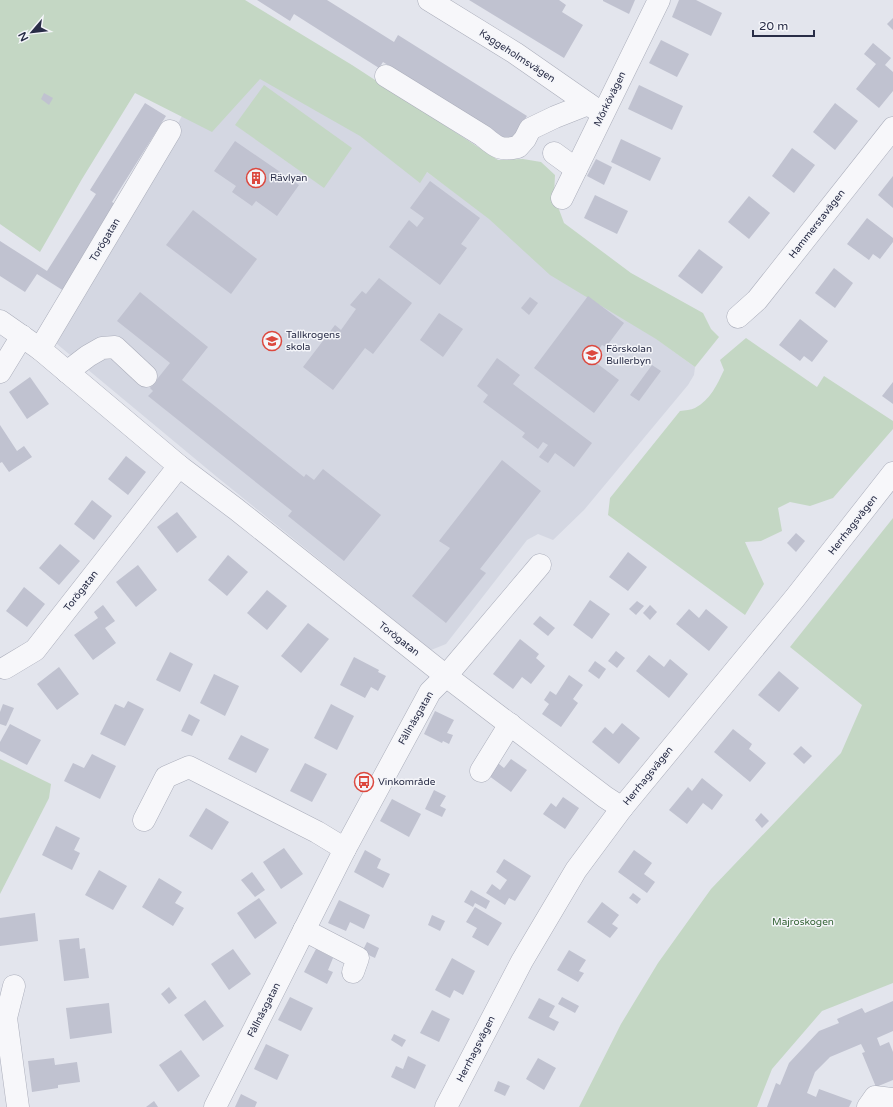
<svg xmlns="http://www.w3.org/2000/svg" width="893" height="1107" viewBox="0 0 893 1107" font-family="'Varela Round',sans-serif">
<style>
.built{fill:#d4d7e2}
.green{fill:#c4d7c4}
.building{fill:#c0c2d0}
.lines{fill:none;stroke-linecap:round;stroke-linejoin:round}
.minor-casing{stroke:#abaebb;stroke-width:23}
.minor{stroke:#f7f7fa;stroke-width:22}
.labels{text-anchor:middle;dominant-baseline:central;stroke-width:3;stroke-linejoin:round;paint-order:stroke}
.street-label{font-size:10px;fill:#292d47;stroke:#f4f5f9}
.poi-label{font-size:10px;fill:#292d47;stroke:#f4f5f9;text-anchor:start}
.park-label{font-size:10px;fill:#356436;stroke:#f4f5f9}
</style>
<rect width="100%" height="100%" fill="#e3e5ed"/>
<!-- built -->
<path class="built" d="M237 34 695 367 694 375 688 385 584 510 553 540 538 534 527 540 446 644 431 650 217 477 51 339 121 226 192 98Z"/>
<!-- green -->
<g class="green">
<path d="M0 0H245L352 65 498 160 523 159 541 162 555 175 554 196 564 223 631 273 703 313 711 329 719 337 695 367 656 339 550 275 489 219 427 172 420 183 360 136 260 79 212 132 135 93 82 179 40 252 0 224Z"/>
<path d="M264 85 352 148 324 188 235 125Z"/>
<path d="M746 338 817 387 824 376 893 421V429L833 498 810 506 790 502 778 508 782 531 761 541 745 542 764 584 745 615 608 515 610 498 680 411C685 410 691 410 695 408 710 400 717 385 724 370L720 360Z"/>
<path d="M893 518V983L822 1011 772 1069 757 1107H579L621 1024 658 963 711 889 841 753 862 705 790 647Z"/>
<path d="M0 759 51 784 49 798 0 894Z"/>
</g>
<!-- building -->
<g class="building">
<path d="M257 0H327L394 42 398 35 527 116 511 142 383 62 379 68 294 14 290 21Z"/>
<path d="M469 0H559L566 5 562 12 583 25 564 58Z"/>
<path d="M603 0H635L629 14 603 1Z"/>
<path d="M679 0H696L722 13 711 36 672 17Z"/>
<path d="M893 18V30L887 24Z"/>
<path d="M661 40 689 54 677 77 649 63Z"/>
<path d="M873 43 891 58 885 65 893 72V91L879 108 856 89 876 64 864 54Z"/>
<path d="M639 85 683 106 672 130 628 109Z"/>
<path d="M44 93 53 98 49 105 41 99Z"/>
<path d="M145 103 166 116 112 202 118 206 64 291 37 274 25 292 0 276V241L47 271 96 194 90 190Z"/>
<path d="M835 103 858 121 835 150 813 132Z"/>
<path d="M621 139 661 158 650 181 611 162Z"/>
<path d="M235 141 299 185 277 216 256 201 252 206 232 192 236 186 214 171Z"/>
<path d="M792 148 815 165 794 193 772 176Z"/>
<path d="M596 159 612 167 604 185 587 176Z"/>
<path d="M893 176V208L878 195Z"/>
<path d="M430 181 480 218 461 244 467 248 440 285 389 247 409 220 417 227 424 218 410 208Z"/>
<path d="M595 195 628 211 617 234 584 218Z"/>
<path d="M749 196 770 213 749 239 728 222Z"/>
<path d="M193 210 257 259 231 294 166 245Z"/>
<path d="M867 218 893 238V242L880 259 873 254 869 260 847 244Z"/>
<path d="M699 249 723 267 702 294 678 276Z"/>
<path d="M834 268 853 283 835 308 815 293Z"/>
<path d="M379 278 412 303 373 354 365 348 333 390 303 367 335 325 341 330 356 309 350 305 362 291 366 294Z"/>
<path d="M140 292 208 347 182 380 304 477 306 474 314 480 323 469 381 515 344 561 288 516 292 511 148 396 153 391 150 388 170 363 117 321Z"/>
<path d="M588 296 624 323 606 347 602 345 591 359 619 380 594 413 534 368Z"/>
<path d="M530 297 538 303 529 315 521 308Z"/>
<path d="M439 313 463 329 443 357 420 340Z"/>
<path d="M800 319 828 341 812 362 804 356 800 361 779 345Z"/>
<path d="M497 358 520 375 513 384 592 443 574 467 555 453 548 463 539 457 548 445 543 442 538 449 522 437 525 433 483 402 488 395 477 386Z"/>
<path d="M652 365 661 371 639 401 630 395Z"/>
<path d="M30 377 49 404 27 419 9 392Z"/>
<path d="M893 382V404L882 396Z"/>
<path d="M0 425 17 451 24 446 32 457 9 472 2 462 0 463Z"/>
<path d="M126 456 146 472 128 495 108 479Z"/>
<path d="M502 460 541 491 480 569 486 573 446 623 412 596 450 548 439 541Z"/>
<path d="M92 500 112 516 94 540 74 524Z"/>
<path d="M177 512 197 537 177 553 157 527Z"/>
<path d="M796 533 805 541 796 552 787 543Z"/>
<path d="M60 544 80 561 59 585 39 568Z"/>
<path d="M628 552 647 567 628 591 609 577Z"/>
<path d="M228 555 248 572 227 596 208 580Z"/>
<path d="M138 565 157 590 136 607 116 582Z"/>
<path d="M24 587 45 604 27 627 6 611Z"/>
<path d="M267 590 287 606 267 630 247 613Z"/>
<path d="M590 600 610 614 592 639 573 625Z"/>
<path d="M637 601 644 606 636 615 629 609Z"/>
<path d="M103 605 115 621 105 628 116 643 93 660 74 635 98 618 94 612Z"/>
<path d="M650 605 657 612 650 620 643 613Z"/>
<path d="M689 609 699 618 706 609 728 627 709 651 676 624Z"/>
<path d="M540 616 555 628 548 636 533 624Z"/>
<path d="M308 623 329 639 301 673 281 656Z"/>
<path d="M520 639 539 654 536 658 545 666 531 684 522 677 513 689 493 674Z"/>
<path d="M616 651 625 658 617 668 608 661Z"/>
<path d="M170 652 193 664 180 692 156 680Z"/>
<path d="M649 655 664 667 670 659 688 674 669 698 636 671Z"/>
<path d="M354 657 379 670 378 672 386 676 378 691 371 687 365 698 340 685Z"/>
<path d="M595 661 606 669 599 679 588 671Z"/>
<path d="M59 667 79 694 57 710 37 684Z"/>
<path d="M779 671 799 688 779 712 758 695Z"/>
<path d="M214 674 239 686 225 716 200 703Z"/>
<path d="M569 675 583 685 573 699 578 703 561 727 542 714 549 704 544 700 550 691 556 695Z"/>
<path d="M128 701 144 709 125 746 100 734 115 704 124 708Z"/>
<path d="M3 704 14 708 6 726 0 724V712Z"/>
<path d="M331 704 354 716 337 750 314 738Z"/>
<path d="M435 711 454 720 447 733 453 735 449 744 443 741 442 743 424 734Z"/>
<path d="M189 714 200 720 192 736 181 731Z"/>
<path d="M622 723 640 738 619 764 592 742 605 727 613 734Z"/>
<path d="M10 724 41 740 27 765 0 751V742Z"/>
<path d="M733 729 752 744 749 749 766 763 750 782 714 752Z"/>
<path d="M241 735 269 749 256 773 228 759Z"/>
<path d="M801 746 812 756 804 764 793 754Z"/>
<path d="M92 754 116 766 100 799 64 781 73 763 84 768Z"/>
<path d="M511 759 527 770 511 792 485 773 494 760 504 768Z"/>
<path d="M305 763 327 774 312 802 290 791Z"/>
<path d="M702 778 723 795 712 810 703 803 687 824 669 810 688 787 692 791Z"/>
<path d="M434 790 446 796 440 806 446 809 442 817 425 809Z"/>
<path d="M563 797 579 808 565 829 543 814 551 803 556 807Z"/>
<path d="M392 799 421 814 409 837 380 821Z"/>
<path d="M206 808 229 822 212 850 189 836Z"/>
<path d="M761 813 769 821 762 828 755 820Z"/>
<path d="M56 826 80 838 74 850 80 853 72 870 42 855Z"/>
<path d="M284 848 303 874 281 889 263 862Z"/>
<path d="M365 850 381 859 377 868 390 874 383 888 354 872Z"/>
<path d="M634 850 652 863 644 874 655 882 647 893 618 872Z"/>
<path d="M504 859 531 876 515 901 509 898 505 905 486 893 492 884 500 890 507 880 496 872Z"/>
<path d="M99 870 127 886 113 910 85 895Z"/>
<path d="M252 872 265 890 255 897 241 880Z"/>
<path d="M159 878 182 892 175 903 184 908 173 926 142 907Z"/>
<path d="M471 890 490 901 486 909 475 903 473 907 464 902Z"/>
<path d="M633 893 641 899 637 904 629 898Z"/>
<path d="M259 898 277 923 255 939 237 913Z"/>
<path d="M339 900 370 915 364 929 350 922 346 931 328 923Z"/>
<path d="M602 902 619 915 612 924 618 928 610 938 587 922Z"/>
<path d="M475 907 502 923 488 946 472 937 477 928 466 922Z"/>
<path d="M35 913 38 941 0 946V918Z"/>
<path d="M432 915 445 921 440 931 428 925Z"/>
<path d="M79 938 80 949 85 948 89 978 64 981 59 940Z"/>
<path d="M367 942 379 948 375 958 362 952Z"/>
<path d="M233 949 251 974 229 990 211 964Z"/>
<path d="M316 949 333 958 328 970 333 972 327 984 304 972Z"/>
<path d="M569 950 586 960 579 971 584 973 578 982 557 970Z"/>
<path d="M452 958 475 971 463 995 454 990 450 998 435 990Z"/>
<path d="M169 987 177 998 169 1004 161 994Z"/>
<path d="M290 997 313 1008 301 1031 278 1020Z"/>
<path d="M562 997 579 1006 575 1013 558 1004Z"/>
<path d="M539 998 555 1006 549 1017 559 1022 554 1031 528 1018Z"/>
<path d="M205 1000 224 1026 203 1041 184 1015Z"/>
<path d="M893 1001V1031L877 1038 880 1046 889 1042 893 1052V1080L876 1087 862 1053 865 1052 861 1044 830 1057 815 1072 807 1093 816 1097 819 1089 852 1101 849 1107H767L776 1083 780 1085 789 1063 819 1031 839 1023 837 1019 862 1008 865 1013Z"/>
<path d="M109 1003 112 1033 70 1039 66 1008Z"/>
<path d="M432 1010 450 1019 439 1042 420 1033Z"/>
<path d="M394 1034 406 1040 402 1047 391 1040Z"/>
<path d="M266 1044 289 1055 277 1080 254 1069Z"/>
<path d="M181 1050 200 1076 178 1092 159 1065Z"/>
<path d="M408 1056 426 1065 415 1089 391 1077 396 1066 403 1069Z"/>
<path d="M54 1058 55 1065 77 1062 80 1082 58 1085V1088L32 1092 28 1061Z"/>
<path d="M538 1058 556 1068 544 1090 526 1079Z"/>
<path d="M498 1081 510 1086 505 1096 494 1091Z"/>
<path d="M241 1094 257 1102 255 1107H235Z"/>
<path d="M154 1101 158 1107H146Z"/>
</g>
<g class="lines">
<defs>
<g id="minor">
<path d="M429 0 515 53 597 110"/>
<path d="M386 76 483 136C496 147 500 151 518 147L525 139 530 129 555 117 588 104"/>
<path d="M554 153 576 169"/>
<path d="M562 198 659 0"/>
<path d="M738 317 757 300 893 128"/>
<path d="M0 321 40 349 179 466 236 509 446 676 605 797 622 808"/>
<path d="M40 349 170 131"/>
<path d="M0 372 22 336"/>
<path d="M67 372 88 356 102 348 115 347 146 376"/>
<path d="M5 668 35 650 179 466"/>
<path d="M481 771 510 724"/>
<path d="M144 820 166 777 189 767 317 832 345 849"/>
<path d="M304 930 358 958 353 972"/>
<path d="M14 986 6 1018 18 1107"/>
<path d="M215 1107 345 849 430 692 446 676 540 565"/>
<path d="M446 1107 522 961 576 870 622 808 795 598 893 473"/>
<path d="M868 1107 875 1097 893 1099"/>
</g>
</defs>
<!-- minor casing -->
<use href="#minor" class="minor-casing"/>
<!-- minor -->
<use href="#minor" class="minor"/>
</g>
<!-- icons -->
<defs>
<symbol id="building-ring" viewBox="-11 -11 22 22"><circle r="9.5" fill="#f4f5f9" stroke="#dc483e" stroke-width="1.5"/><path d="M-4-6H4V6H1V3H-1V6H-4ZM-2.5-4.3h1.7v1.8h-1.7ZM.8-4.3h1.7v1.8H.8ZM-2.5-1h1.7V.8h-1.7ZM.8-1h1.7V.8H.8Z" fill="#dc483e"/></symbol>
<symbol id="school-ring" viewBox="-11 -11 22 22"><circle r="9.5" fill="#f4f5f9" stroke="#dc483e" stroke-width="1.5"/><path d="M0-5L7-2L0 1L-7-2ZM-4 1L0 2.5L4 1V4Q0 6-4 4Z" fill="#dc483e"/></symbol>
<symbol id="bus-ring" viewBox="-11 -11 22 22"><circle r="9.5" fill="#f4f5f9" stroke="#dc483e" stroke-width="1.5"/><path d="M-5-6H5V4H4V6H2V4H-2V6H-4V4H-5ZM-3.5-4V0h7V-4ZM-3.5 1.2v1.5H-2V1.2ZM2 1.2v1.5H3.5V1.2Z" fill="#dc483e"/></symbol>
</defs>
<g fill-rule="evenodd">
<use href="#building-ring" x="245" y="167" width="22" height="22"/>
<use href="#school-ring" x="261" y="330" width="22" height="22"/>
<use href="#school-ring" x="581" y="344" width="22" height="22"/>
<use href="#bus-ring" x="353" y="771" width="22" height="22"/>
</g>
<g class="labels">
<!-- street labels -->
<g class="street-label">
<text transform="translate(517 56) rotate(33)">Kaggeholmsvägen</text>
<text transform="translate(610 99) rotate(-64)">Mörkövägen</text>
<text transform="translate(817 224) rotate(-52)">Hammerstavägen</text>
<text transform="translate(105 240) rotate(-59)">Torögatan</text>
<text transform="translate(853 525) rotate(-52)">Herrhagsvägen</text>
<text transform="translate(81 591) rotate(-52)">Torögatan</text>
<text transform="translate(399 639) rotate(38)">Torögatan</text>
<text transform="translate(416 718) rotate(-60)">Fållnäsgatan</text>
<text transform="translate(648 776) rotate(-51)">Herrhagsvägen</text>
<text transform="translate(264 1010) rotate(-63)">Fållnäsgatan</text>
<text transform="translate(476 1049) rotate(-63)">Herrhagsvägen</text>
</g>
<!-- poi labels -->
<g class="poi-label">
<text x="270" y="178">Rävlyan</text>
<text x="286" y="335">Tallkrogens<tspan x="286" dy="12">skola</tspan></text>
<text x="606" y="349">Förskolan<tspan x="606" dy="12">Bullerbyn</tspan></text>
<text x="378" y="782">Vinkområde</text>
</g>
<!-- park labels -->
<g class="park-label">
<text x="803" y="922">Majroskogen</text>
</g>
</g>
<!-- north arrow -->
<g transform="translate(32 32) rotate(242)" stroke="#f4f5f9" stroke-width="3" paint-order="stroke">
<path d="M0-3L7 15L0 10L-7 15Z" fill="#292d47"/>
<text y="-6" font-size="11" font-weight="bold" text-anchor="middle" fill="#292d47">N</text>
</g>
<!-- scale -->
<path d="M753 30v6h61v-6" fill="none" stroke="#292d47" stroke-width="2"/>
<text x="759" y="30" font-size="12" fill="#292d47" stroke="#f4f5f9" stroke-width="3" paint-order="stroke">20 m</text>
</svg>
